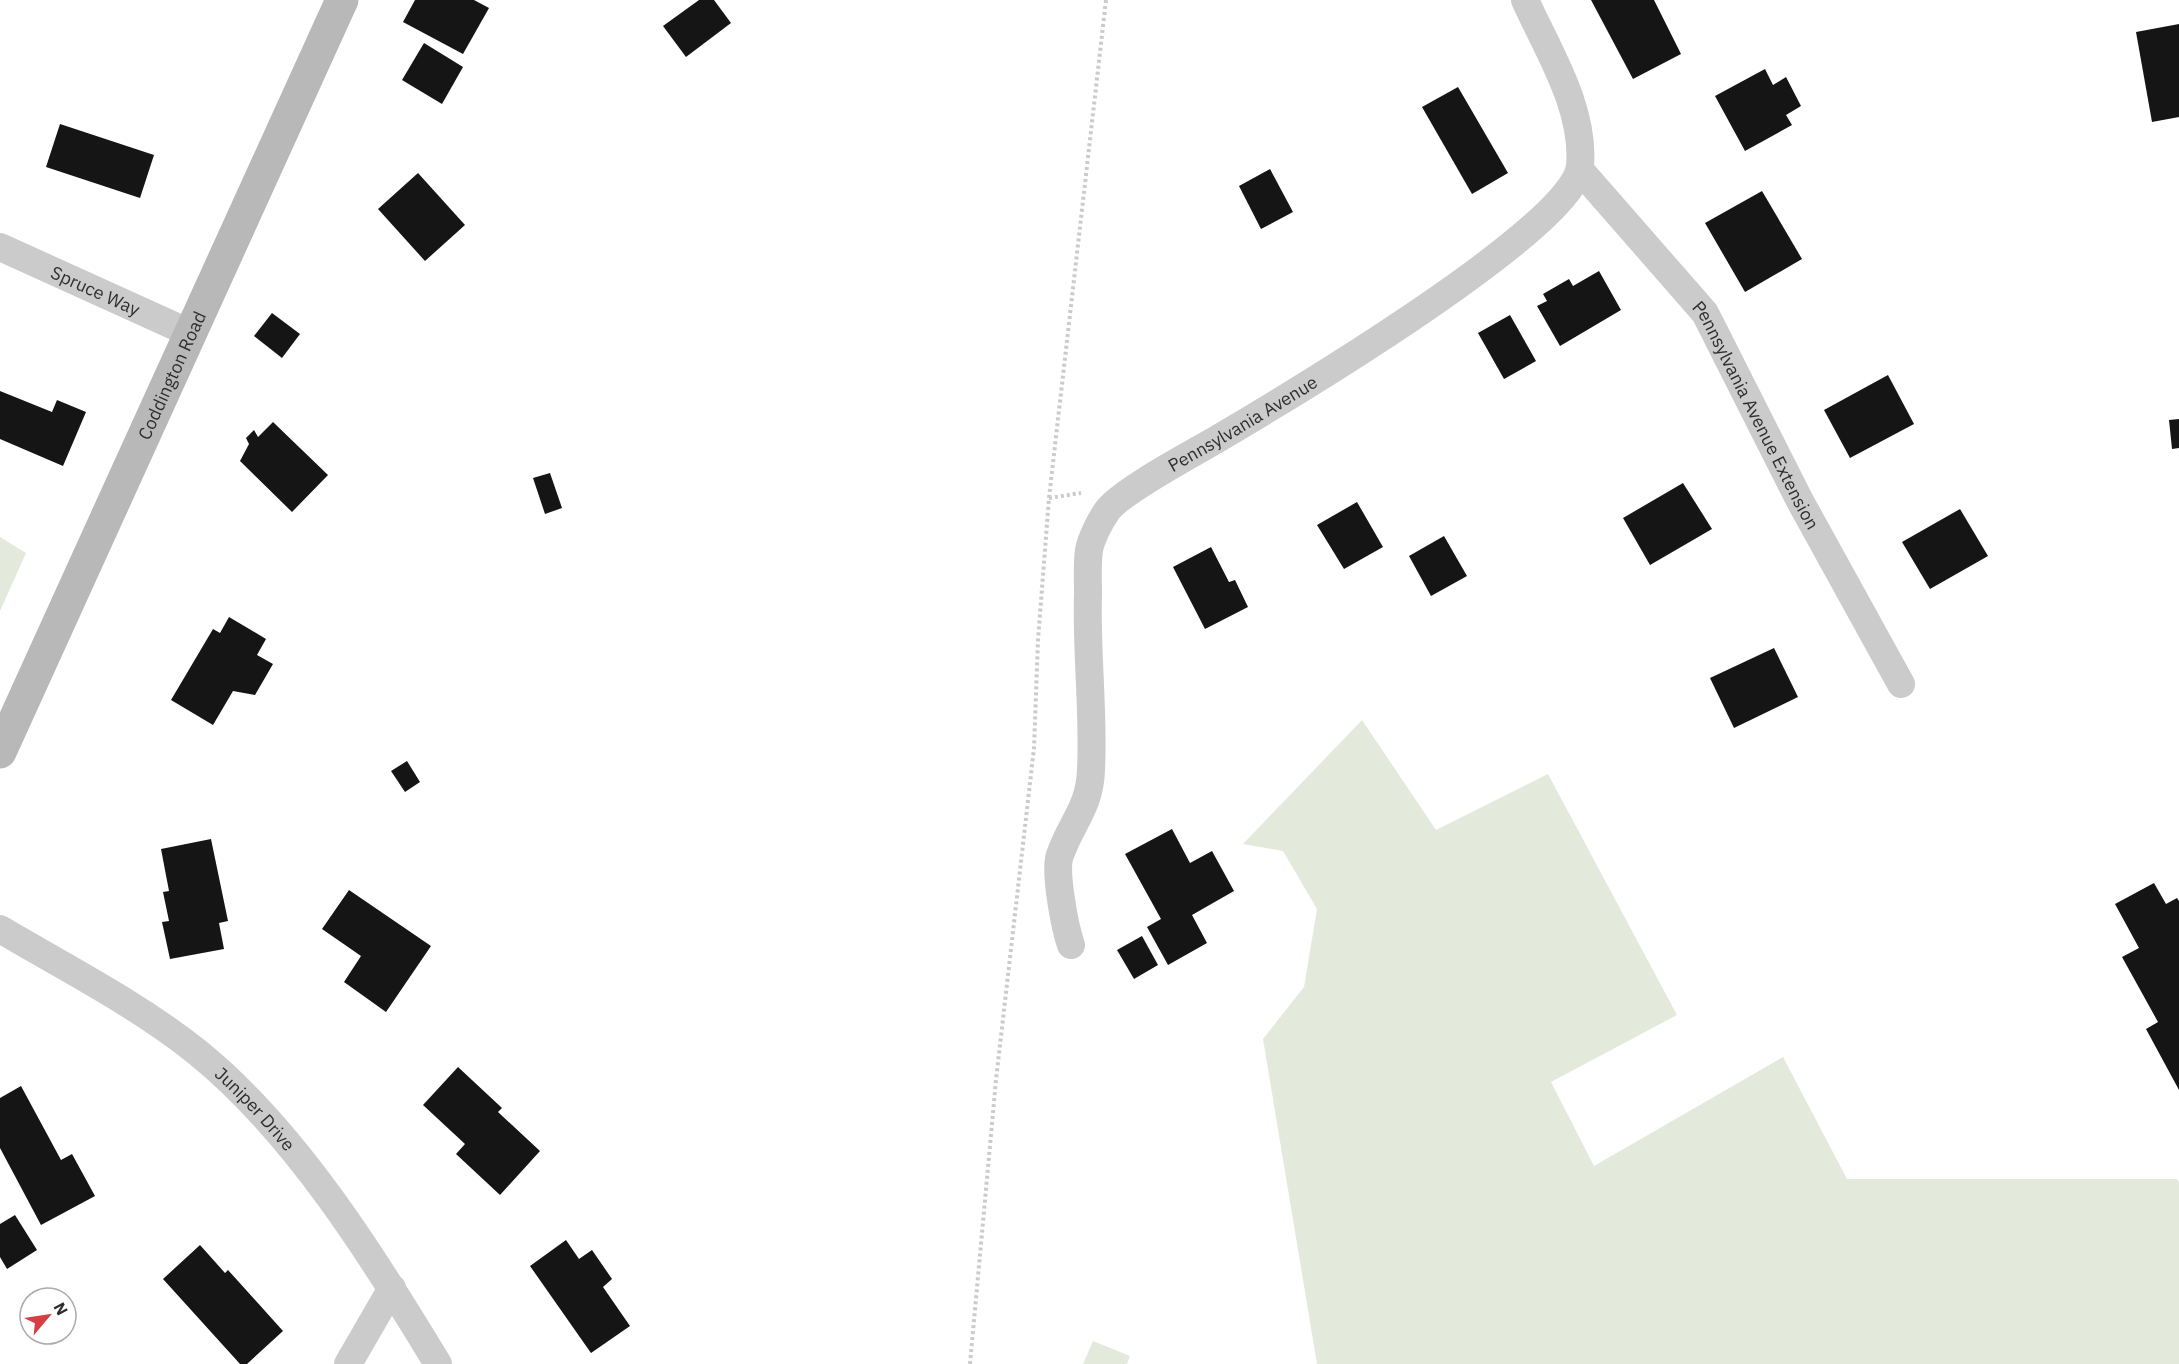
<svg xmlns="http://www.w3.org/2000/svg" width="2179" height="1364" viewBox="0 0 2179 1364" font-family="'IBM Plex Sans',sans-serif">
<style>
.green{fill:#e3eadc}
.building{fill:#151515}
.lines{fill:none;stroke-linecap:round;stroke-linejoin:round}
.path{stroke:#cbcbcb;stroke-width:4;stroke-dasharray:3 3;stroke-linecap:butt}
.street{stroke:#cbcbcb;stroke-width:28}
.secondary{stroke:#b8b8b8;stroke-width:33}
.labels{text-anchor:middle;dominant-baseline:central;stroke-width:6;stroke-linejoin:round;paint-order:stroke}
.street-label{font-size:18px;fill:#2e2e2e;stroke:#fff}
</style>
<rect width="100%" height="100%" fill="#fff"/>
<!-- green -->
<g class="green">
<path d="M0 537 26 553 0 611Z"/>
<path d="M1362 720 1436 830 1548 774 1677 1015 1551 1082 1594 1166 1783 1057 1847 1179H2177L2179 1183V1364H1317L1263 1039 1304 987 1317 909 1283 851 1243 844Z"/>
<path d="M1093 1341 1130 1356 1127 1364H1083Z"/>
</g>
<!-- building -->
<g class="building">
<path d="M415 0H474L489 8 463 54 403 22Z"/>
<path d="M699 0H714L731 23 686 57 663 26Z"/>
<path d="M1591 0H1654L1681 54 1633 79Z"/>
<path d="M2179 24V117L2152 122 2136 32Z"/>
<path d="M424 43 463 67 442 104 402 80Z"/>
<path d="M1765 69 1773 85 1786 77 1801 106 1786 115 1792 125 1745 151 1715 96Z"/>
<path d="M1458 87 1508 173 1472 194 1422 107Z"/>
<path d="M60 124 154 155 140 198 46 167Z"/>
<path d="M1270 169 1293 212 1261 229 1239 186Z"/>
<path d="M418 173 465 225 425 261 378 209Z"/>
<path d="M1762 191 1802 259 1745 292 1705 223Z"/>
<path d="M1599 271 1621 310 1560 346 1537 306 1547 301 1543 294 1569 279 1573 286Z"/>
<path d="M272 313 300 334 282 358 254 336Z"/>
<path d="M1510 315 1536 361 1504 379 1478 333Z"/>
<path d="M1888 375 1914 424 1850 458 1824 410Z"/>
<path d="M0 391 52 412 57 400 86 412 63 466 0 439Z"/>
<path d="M2179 419V448L2172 449 2169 420Z"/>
<path d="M273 422 328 475 292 512 240 461 249 444 246 438 254 430 258 437Z"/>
<path d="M550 473 562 508 545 514 533 478Z"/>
<path d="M1683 483 1712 529 1650 565 1623 518Z"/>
<path d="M1357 502 1383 547 1344 569 1317 525Z"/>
<path d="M1960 509 1988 556 1930 589 1902 542Z"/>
<path d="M1444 536 1467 576 1431 596 1409 556Z"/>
<path d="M1211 547 1229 582 1235 580 1248 607 1205 629 1173 567Z"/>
<path d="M229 617 266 639 257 655 273 664 255 695 233 691 213 725 171 700 213 629 220 633Z"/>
<path d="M1774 648 1798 697 1734 728 1710 678Z"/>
<path d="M407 761 420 782 405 792 391 771Z"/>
<path d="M1172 829 1190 863 1212 851 1234 891 1192 915 1207 943 1168 965 1147 927 1161 919 1125 854Z"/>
<path d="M211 839 228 921 219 923 224 949 170 959 162 922 169 921 163 892 169 891 161 849Z"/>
<path d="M2154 883 2166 904 2177 898 2179 901V1090L2146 1029 2158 1022 2122 957 2139 948 2115 904Z"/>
<path d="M349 890 431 946 386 1012 344 982 361 956 322 929Z"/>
<path d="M1142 936 1158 965 1134 979 1117 950Z"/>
<path d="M458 1067 502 1108 498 1112 540 1151 500 1195 456 1154 465 1144 423 1105Z"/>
<path d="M21 1086 61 1160 72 1154 95 1196 41 1225 0 1148V1098Z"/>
<path d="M15 1215 37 1250 7 1269 0 1257V1224Z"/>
<path d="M566 1240 579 1259 592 1250 612 1279 603 1287 630 1326 591 1353 530 1266Z"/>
<path d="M200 1245 225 1273 228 1270 283 1331 247 1364H240L163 1279Z"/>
</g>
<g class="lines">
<!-- path -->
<g class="path">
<path d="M1049 498 1081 493"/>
<path d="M970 1364 996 1080 1034 748 1038 640 1049 498 1106 0"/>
</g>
<!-- street -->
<g class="street">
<path id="s1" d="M1580 170 1705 313 1800 501 1901 684"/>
<path id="s2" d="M0 247 192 334"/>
<path id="s3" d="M0 929C66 968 137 1004 197 1052 294 1130 374 1258 438 1364"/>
<path id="s4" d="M1071 945C1065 928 1054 871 1060 855 1071 823 1090 807 1091 770 1094 711 1086 652 1088 593 1088 579 1087 564 1089 550 1091 539 1100 521 1107 511 1121 491 1194 453 1219 438 1280 402 1575 227 1580 166 1585 108 1548 51 1525 0"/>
<path d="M348 1364 392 1288"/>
</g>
<!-- secondary -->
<path class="secondary" id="s5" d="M0 752 342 0"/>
</g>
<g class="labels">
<!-- street labels -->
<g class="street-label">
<text stroke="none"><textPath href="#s2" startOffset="105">Spruce Way</textPath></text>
<text stroke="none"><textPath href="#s5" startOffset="414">Coddington Road</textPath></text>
<text stroke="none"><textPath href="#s1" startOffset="304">Pennsylvania Avenue Extension</textPath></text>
<text stroke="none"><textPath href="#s4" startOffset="608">Pennsylvania Avenue</textPath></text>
<text stroke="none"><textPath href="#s3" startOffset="314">Juniper Drive</textPath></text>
</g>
</g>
<!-- north arrow -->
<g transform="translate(48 1316) rotate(61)"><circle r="28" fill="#ffffff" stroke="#ababab" stroke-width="1.5"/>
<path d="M0-4.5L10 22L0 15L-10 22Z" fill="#d63e46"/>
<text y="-9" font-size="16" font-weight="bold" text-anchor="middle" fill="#2e2e2e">N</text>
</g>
</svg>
